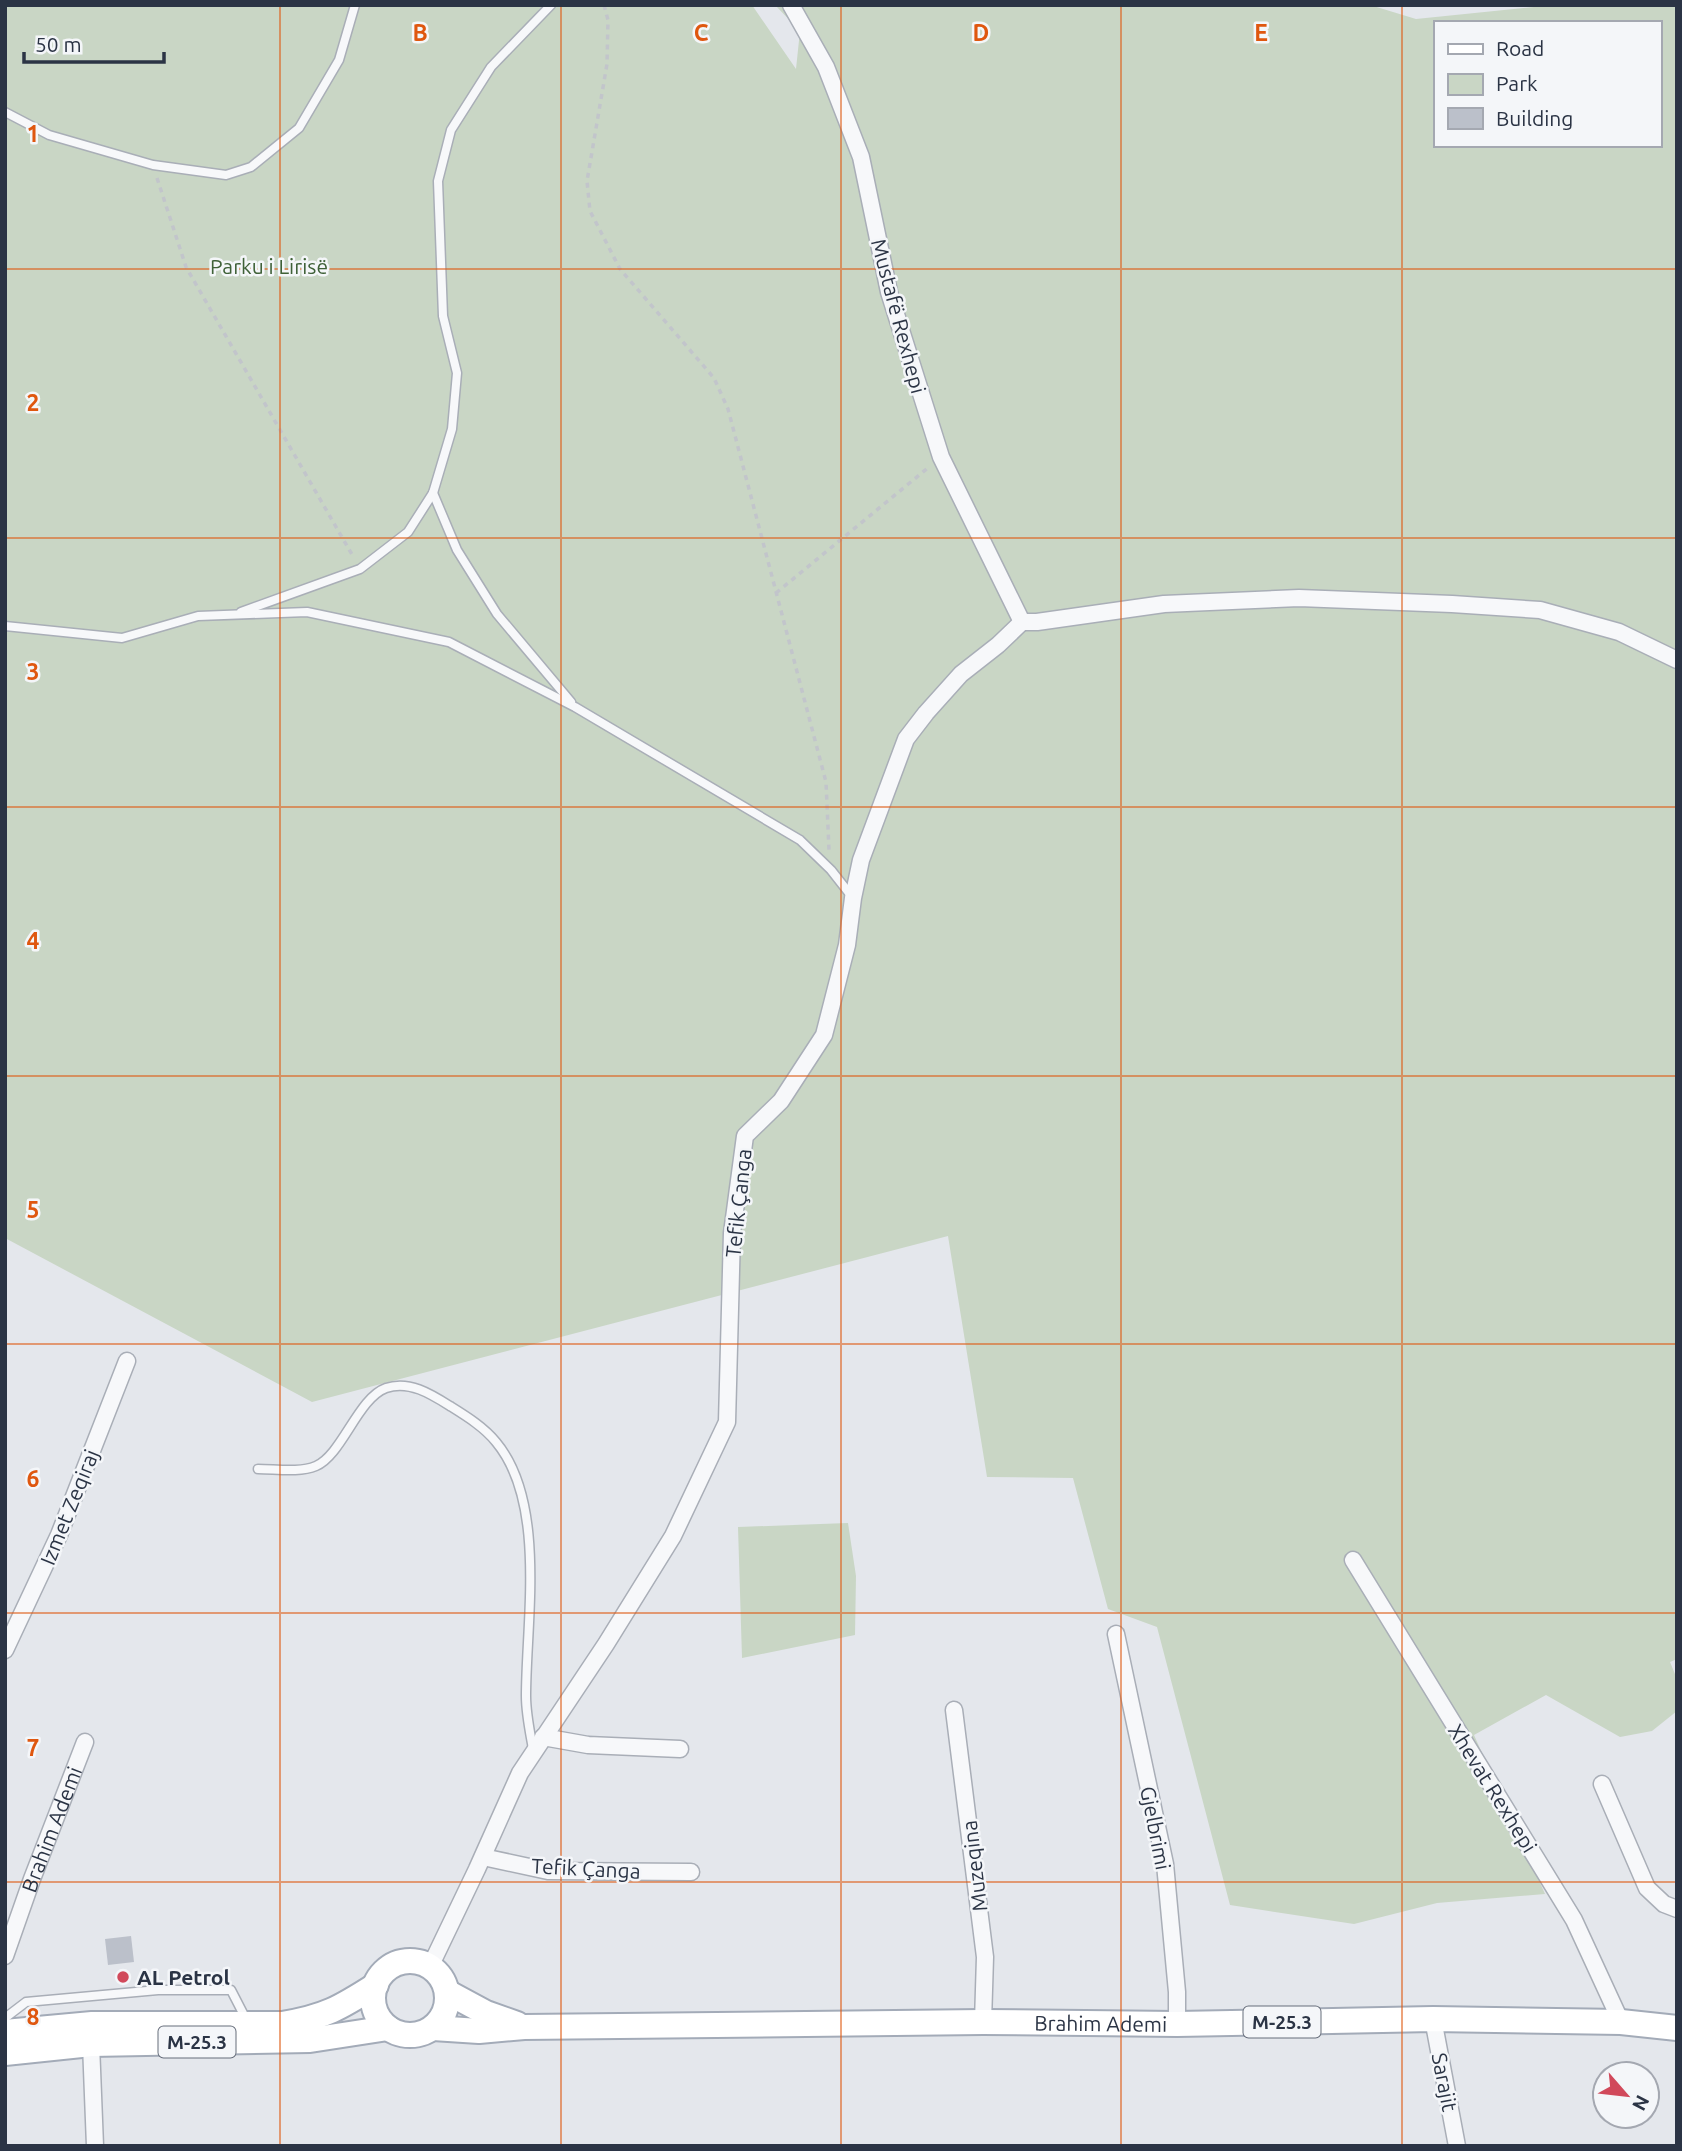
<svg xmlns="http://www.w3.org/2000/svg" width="1682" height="2151" viewBox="0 0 1682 2151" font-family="Ubuntu,sans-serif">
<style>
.green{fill:#c9d6c5;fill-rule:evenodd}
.building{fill:#bbc0ca}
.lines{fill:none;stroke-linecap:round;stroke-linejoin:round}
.lane-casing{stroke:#a9aeb7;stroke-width:11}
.street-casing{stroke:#a9aeb7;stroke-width:19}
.primary-casing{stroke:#a3abb8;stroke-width:28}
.path{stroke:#c2c5cb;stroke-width:3.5;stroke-dasharray:5 5;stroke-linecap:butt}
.lane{stroke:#f7f8fa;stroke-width:8}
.street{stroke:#f7f8fa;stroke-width:16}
.primary{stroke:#fff;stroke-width:24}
.grid{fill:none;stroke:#df570f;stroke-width:2;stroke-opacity:0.55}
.poi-dot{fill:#d1495b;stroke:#f4f6f9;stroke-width:2.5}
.labels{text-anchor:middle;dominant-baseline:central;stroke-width:5;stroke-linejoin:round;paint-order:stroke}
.shield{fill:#f4f6f9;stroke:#676e7b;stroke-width:2}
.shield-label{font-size:19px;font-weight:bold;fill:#2b3445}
.park-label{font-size:21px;fill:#3f6138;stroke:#f4f6f9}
.street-label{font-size:21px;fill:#2b3445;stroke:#f4f6f9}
.poi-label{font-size:21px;font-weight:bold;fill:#2b3445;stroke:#f4f6f9;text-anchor:start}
.grid-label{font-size:23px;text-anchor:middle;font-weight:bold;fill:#df570f;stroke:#f4f6f9;stroke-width:5;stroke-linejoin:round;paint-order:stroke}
</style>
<rect width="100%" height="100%" fill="#e4e7ec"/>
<!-- green -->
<g class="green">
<path d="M5 5H752L796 69 800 31 775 5H1370L1416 19 1554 5H1677V1659L1670 1662 1677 1679V1711L1652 1731 1620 1737 1546 1695 1474 1735 1545 1894 1437 1903 1354 1924 1230 1905 1157 1627 1108 1609 1073 1478 987 1477 948 1236 312 1402 5 1238ZM1435 23H1659V145H1435Z"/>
<path d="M848 1523 856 1576 855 1635 742 1658 738 1527Z"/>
</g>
<!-- building -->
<path class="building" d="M131 1936 134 1962 108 1965 105 1939Z"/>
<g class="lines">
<defs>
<g id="lane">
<path d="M5 112 49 135 153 165 226 175 251 167 299 128 339 60 355 5"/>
<path d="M433 493 457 550 497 614 571 702"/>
<path d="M241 612 360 569 408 532 433 493 452 429 457 373 443 316 438 181 451 130 491 67 551 5"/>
<path d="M5 626 122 638 198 616 307 612 449 642 575 707 800 840 831 870 853 898"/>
<path d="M258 1469C276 1469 299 1473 316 1466 342 1455 358 1398 386 1388 409 1380 431 1394 450 1406 466 1416 484 1427 496 1442 547 1503 526 1622 526 1696 526 1714 530 1732 533 1749"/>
<path d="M5 2018 26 2002 158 1990H231L247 2021"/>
</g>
<g id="street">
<path d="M791 5 826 67 861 157 889 292 941 457 1022 622"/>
<path d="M1022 622H1037L1164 604 1299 598 1452 604 1540 610 1619 632 1677 660"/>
<path d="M1353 1560 1574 1920 1621 2022"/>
<path d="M1116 1634 1165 1864 1177 1992V2024"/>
<path d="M5 1650 59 1535 127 1361"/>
<path d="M954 1710 985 1957 983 2022"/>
<path d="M543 1737 588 1745 680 1749"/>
<path d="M1602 1784 1647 1888 1664 1904 1677 1909"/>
<path d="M483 1857 548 1871 691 1872"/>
<path id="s1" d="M5 1956 32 1879 85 1742"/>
<path d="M430 1967 477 1869 520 1773 606 1644 673 1536 727 1422 732 1233 745 1136 781 1101 824 1035 847 945 853 898 861 860 906 739 926 713 961 674 998 645 1022 622"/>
<path d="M1433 2019 1457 2146"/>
<path d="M91 2044 95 2146"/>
</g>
<g id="primary">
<circle cx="410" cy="1998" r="37"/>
<path d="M447 1992 486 2013 517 2024"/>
<path id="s2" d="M433 2028 479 2031 524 2027 983 2022 1177 2024 1433 2019 1621 2022 1677 2028"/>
<path d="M5 2032 92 2024H282C325 2017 340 2008 376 1985"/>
<path d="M5 2053 91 2044 310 2040 388 2028"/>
</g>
</defs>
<!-- lane casing -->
<use href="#lane" class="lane-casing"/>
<!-- street casing -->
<use href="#street" class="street-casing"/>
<!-- primary casing -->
<use href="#primary" class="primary-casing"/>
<!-- path -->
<g class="path">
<path d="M604 5 608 20 607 64 587 181 590 211 620 269 714 378 728 409 826 782 829 850"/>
<path d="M157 178 186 267 354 558"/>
<path d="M776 593 929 467"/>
</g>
<!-- lane -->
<use href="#lane" class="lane"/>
<!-- street -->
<use href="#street" class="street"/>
<!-- primary -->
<use href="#primary" class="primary"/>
</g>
<!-- grid -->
<path class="grid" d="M280 5V2146M561 5V2146M841 5V2146M1121 5V2146M1402 5V2146M5 269H1677M5 538H1677M5 807H1677M5 1076H1677M5 1344H1677M5 1613H1677M5 1882H1677"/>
<!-- markers -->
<circle class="poi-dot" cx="123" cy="1977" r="7"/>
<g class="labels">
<!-- shield labels -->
<g class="shield">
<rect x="1243.5" y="2006.5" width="77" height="31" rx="5"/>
<rect x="158.5" y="2026.5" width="77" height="31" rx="5"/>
</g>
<g class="shield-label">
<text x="1282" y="2022">M-25.3</text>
<text x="197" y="2042">M-25.3</text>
</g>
<!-- park labels -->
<g class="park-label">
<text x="269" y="266">Parku i Lirisë</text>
</g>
<!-- street labels -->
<g class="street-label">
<text transform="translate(899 316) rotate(75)">Mustafë Rexhepi</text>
<text transform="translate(738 1203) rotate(-84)">Tefik Çanga</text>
<text transform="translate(69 1507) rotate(-68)">Izmet Zeqiraj</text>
<text transform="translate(1493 1788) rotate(58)">Xhevat Rexhepi</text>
<text transform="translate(1156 1828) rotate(79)">Gjelbrimi</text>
<text stroke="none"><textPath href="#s1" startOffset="135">Brahim Ademi</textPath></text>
<text transform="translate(974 1866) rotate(-97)">Muzeqina</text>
<text transform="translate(586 1868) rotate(3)">Tefik Çanga</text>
<text stroke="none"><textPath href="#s2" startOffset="668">Brahim Ademi</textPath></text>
<text transform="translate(1445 2082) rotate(79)">Sarajit</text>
</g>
<!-- poi labels -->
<g class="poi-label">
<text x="137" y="1977">AL Petrol</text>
</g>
</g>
<g class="grid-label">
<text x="420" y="41">B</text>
<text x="701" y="41">C</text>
<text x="981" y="41">D</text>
<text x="1261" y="41">E</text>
<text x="33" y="142">1</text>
<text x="33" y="411">2</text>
<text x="33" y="680">3</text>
<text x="33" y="949">4</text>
<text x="33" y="1218">5</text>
<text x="33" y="1487">6</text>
<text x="33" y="1756">7</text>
<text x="33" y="2025">8</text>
</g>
<!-- border -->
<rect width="1682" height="2151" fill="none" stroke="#2b3445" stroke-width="14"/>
<!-- legend -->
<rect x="1434" y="21" width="228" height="126" fill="#f4f6f9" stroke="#a4a8b1" stroke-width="2"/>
<rect x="1448" y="44" width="35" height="10" fill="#ffffff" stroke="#a4a8b1" stroke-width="2"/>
<text x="1496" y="56" font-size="21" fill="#2b3445">Road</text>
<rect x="1448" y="74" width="35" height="21" fill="#c9d6c5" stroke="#a4a8b1" stroke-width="2"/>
<text x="1496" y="91" font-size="21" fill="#2b3445">Park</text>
<rect x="1448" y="108" width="35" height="21" fill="#bbc0ca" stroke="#a4a8b1" stroke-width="2"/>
<text x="1496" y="126" font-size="21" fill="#2b3445">Building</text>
<!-- north arrow -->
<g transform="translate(1626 2095) rotate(118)"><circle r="33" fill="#f4f6f9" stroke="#a4a8b1" stroke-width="2"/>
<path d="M0-5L12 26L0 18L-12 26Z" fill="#d1495b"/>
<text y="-10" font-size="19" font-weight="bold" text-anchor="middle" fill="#2b3445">N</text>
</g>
<!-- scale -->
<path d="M24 52v10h140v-10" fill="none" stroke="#2b3445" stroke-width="3.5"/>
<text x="35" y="52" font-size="21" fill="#2b3445" stroke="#f4f6f9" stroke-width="5" paint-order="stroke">50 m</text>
</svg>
